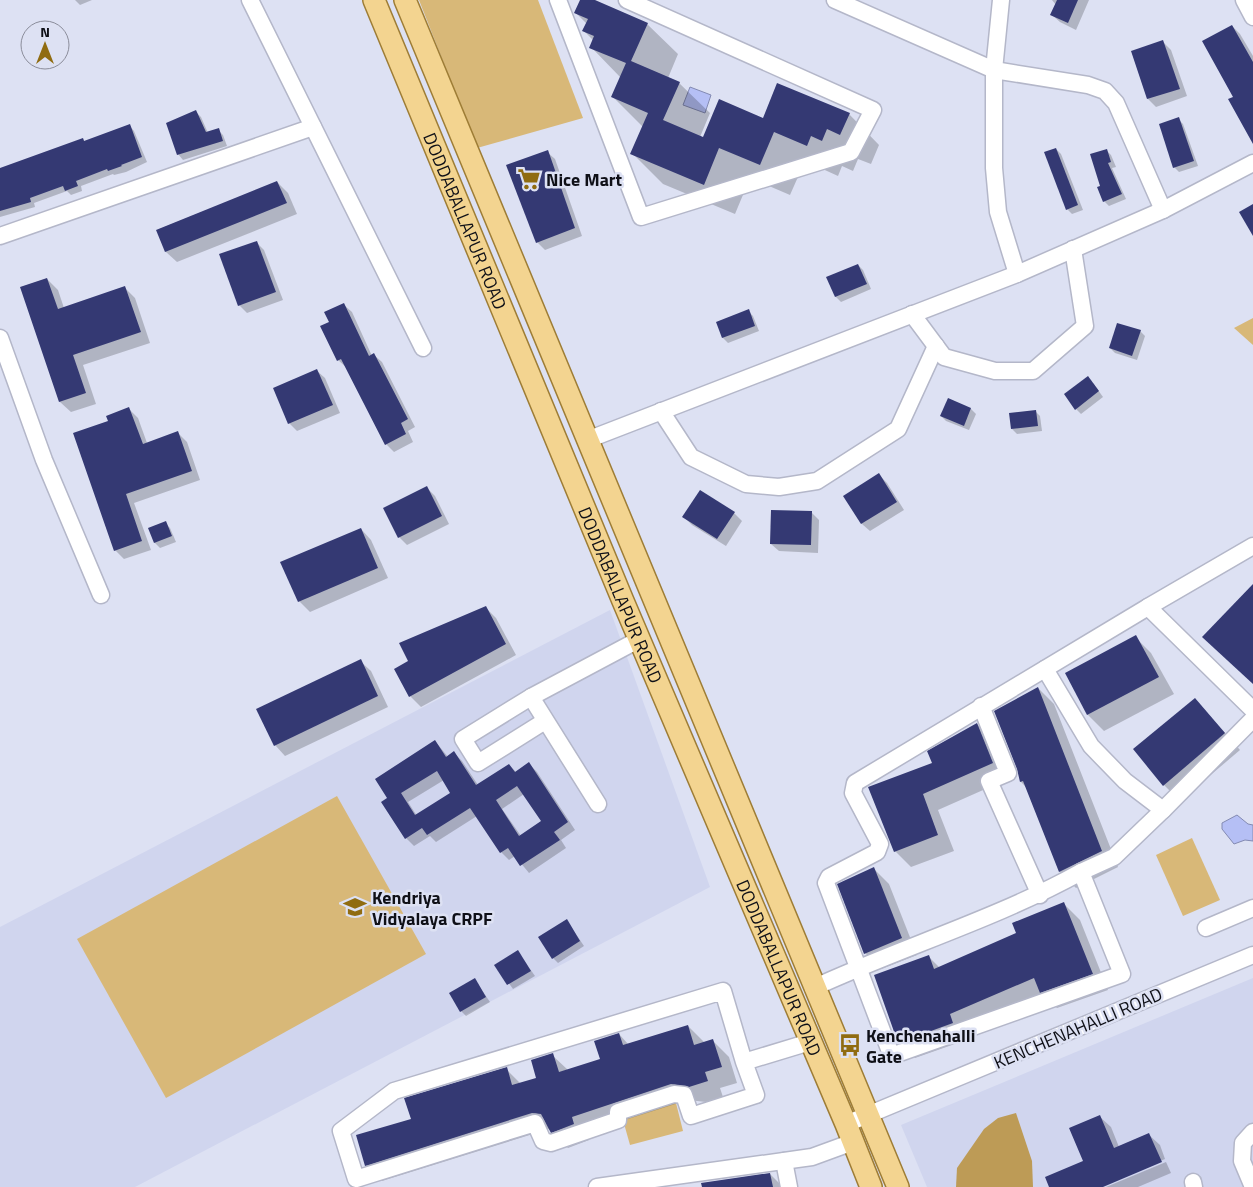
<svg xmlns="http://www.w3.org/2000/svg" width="1253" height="1187" viewBox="0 0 1253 1187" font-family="'Titillium Web',sans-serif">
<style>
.built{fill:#d0d5ee}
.green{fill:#d8b878}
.forest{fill:#bd9b56}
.water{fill:#b5bff5;stroke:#838ab2}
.shadow{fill:#0003;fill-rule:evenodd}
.building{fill:#343973;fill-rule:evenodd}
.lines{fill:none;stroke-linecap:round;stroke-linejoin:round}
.minor-casing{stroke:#b4b7c9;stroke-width:19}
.major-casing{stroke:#9e7d36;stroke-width:24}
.minor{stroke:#fff;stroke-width:16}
.major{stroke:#f3d490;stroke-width:21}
.labels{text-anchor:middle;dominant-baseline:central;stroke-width:5;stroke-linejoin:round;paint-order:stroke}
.poi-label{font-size:18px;font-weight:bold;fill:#0f1017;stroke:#dde1f3;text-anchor:start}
.street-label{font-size:18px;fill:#0f1017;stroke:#dde1f3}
</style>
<rect width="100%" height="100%" fill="#dde1f3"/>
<!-- built -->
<g class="built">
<path d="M610 610 710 887 135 1187H0V927Z"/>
<path d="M1253 978V1187H927L901 1125Z"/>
</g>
<!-- green -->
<g class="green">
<path d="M419 0H538L583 118 477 148Z"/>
<path d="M1253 318V345L1234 328Z"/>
<path d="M337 796 426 954 166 1098 77 939Z"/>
<path d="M1192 838 1220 900 1183 916 1156 855Z"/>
<path d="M675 1099 683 1131 630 1145 621 1113Z"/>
</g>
<!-- forest -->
<path class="forest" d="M1016 1113 1032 1161 1033 1187H956L957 1168 984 1129 998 1118Z"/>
<!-- water -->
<g class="water">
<path d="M690 87 711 95 705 113 683 105Z"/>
<path d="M1237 815 1248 824 1253 825V841L1245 840 1234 844 1222 829V823Z"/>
</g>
<!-- shadow -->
<g class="shadow">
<path d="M75 0H92L80 5Z"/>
<path d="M581 0H591L647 24 678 54 668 78 679 83 710 113 700 137 703 139 763 119 849 114 879 145 871 164 858 159 853 171 842 166 838 176 805 161 790 195 750 178 735 214 663 184 632 153 643 127 613 97 621 78 591 47 594 41 584 31 587 24 576 13Z"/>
<path d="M1052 0H1089L1076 30 1060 22 1052 15 1056 5Z"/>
<path d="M1232 26 1240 34 1253 56V140L1235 98Z"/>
<path d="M1163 42 1171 50 1187 96 1156 107 1148 99 1132 52Z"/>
<path d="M196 112 201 117 208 133 218 130 223 135 227 146 183 160 178 154Z"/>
<path d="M1178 119 1183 124 1198 166 1179 172 1174 167Z"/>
<path d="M129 125 134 131 147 162 126 172 114 175 113 174 81 186 82 191 71 195 67 191 34 203 35 207 0 217V169L83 139 85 142Z"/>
<path d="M1056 149 1061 154 1083 210 1072 214 1067 209Z"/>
<path d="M1106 150 1111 155 1116 167 1112 168 1126 199 1109 206 1104 201 1101 186Z"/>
<path d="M547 152 555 159 582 236 545 250 537 242Z"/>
<path d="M277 182 288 193 297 214 177 262 166 252 157 230Z"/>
<path d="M256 242 264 250 283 300 247 313 239 305Z"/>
<path d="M858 265 863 270 871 289 841 302 836 297 828 278Z"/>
<path d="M47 279 58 290 64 308 125 288 135 298 150 343 83 365 96 404 71 412 60 402Z"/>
<path d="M344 305 352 312 372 356 374 355 382 362 415 427 408 431 413 442 394 452 386 444 347 368 338 360 330 322Z"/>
<path d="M748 311 753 316 759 331 728 343 723 338 717 322Z"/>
<path d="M1140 331 1145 336 1137 360 1115 353 1110 348Z"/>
<path d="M317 371 325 378 340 413 297 431 289 423Z"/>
<path d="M1093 383 1103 397 1081 414 1076 409Z"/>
<path d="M949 400 971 409 976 414 969 430 946 421 941 416Z"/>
<path d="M129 409 138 418 147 443 178 433 187 442 200 480 134 503 151 550 124 559 115 550 110 422Z"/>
<path d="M1035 411 1040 416 1042 431 1017 434 1012 429Z"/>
<path d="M879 475 887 483 904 510 870 531 862 524 845 496Z"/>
<path d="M427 488 435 496 449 524 407 545 399 537Z"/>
<path d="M811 512 819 520 818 553 779 551 771 544Z"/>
<path d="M734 513 742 521 726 546 692 525 684 517Z"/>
<path d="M165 523 170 528 176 542 160 548 155 543 150 529Z"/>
<path d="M361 529 371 540 388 578 310 612 299 601Z"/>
<path d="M486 608 496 618 516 655 421 707 410 696 409 662Z"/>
<path d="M1135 637 1151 653 1174 694 1104 731 1088 715 1066 674Z"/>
<path d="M360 661 371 671 388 707 285 756 275 745Z"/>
<path d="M1038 688 1054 704 1118 867 1076 888 1060 872 1026 787 1021 782 1018 769Z"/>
<path d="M1195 699 1240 750 1180 801 1164 785Z"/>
<path d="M977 724 993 740 1008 779 938 810 954 851 911 867 895 851 934 763Z"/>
<path d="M435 741 448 757 454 753 462 761 478 785 509 765 516 772 529 764 537 772 575 830 561 840 566 848 529 873 515 856 509 860 501 852 477 816 436 842 430 836 414 846 406 838 383 803 389 799ZM444 780 452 794 417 816 408 802ZM524 794 543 822 521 836 502 809Z"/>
<path d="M873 868 889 884 917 955 881 969 865 953Z"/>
<path d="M1064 904 1080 920 1108 990 1057 1008 1045 996 965 1030 969 1039 915 1058 899 1042 929 957 940 968 1018 934Z"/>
<path d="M567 921 584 946 558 963 553 958Z"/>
<path d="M518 952 535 976 513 989 496 965Z"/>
<path d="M475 980 490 1002 466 1016 461 1011Z"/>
<path d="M688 1026 704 1042 713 1041 729 1057 737 1083 720 1088 723 1097 706 1102 688 1100 587 1132 589 1140 568 1148 549 1129 382 1181 366 1165 412 1119 506 1069 521 1084 538 1079 552 1055 568 1070 602 1060 619 1034 628 1044Z"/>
<path d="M1100 1117 1111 1127 1119 1147 1149 1135 1160 1145 1165 1159 1099 1187H1050L1085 1162Z"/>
<path d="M1166 1162 1171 1173 1138 1187H1106Z"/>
<path d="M770 1174 783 1187H715Z"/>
</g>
<!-- building -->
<g class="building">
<path d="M580 0H595L648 23 631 61 680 82 663 120 703 137 719 99 763 118 777 83 850 113 840 135 827 129 822 141 811 136 807 146 774 132 760 165 719 148 704 185 630 154 648 113 611 97 626 63 589 48 594 36 582 31 588 19 574 13Z"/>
<path d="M1057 0H1078L1068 23 1050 15Z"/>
<path d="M1232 25 1253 62V144L1228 99 1233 97 1202 41Z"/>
<path d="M1163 40 1180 89 1147 99 1131 51Z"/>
<path d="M196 110 206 132 219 128 223 141 177 155 166 123Z"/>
<path d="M1179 117 1194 161 1173 168 1159 124Z"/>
<path d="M130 124 142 157 121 165 122 166 108 171 107 169 76 181 78 186 65 191 63 186 30 198 31 202 0 211V168L83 138 84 141Z"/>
<path d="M1056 148 1078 205 1066 210 1044 152Z"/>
<path d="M1107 149 1111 162 1108 163 1122 194 1103 202 1097 187 1100 186 1090 154Z"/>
<path d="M548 150 575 228 536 243 506 165Z"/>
<path d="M277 181 287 203 165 252 156 230Z"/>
<path d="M1253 204V236L1239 212Z"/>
<path d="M257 241 276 292 238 306 219 254Z"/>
<path d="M858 264 867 284 835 297 826 277Z"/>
<path d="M47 278 58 309 125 286 141 332 73 355 86 393 59 402 20 287Z"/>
<path d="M344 303 369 356 374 353 408 419 401 423 406 434 385 445 341 359 337 361 320 326 329 322 324 312Z"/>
<path d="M749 309 755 326 722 338 716 322Z"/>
<path d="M1117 323 1141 330 1132 356 1109 348Z"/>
<path d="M317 369 333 405 288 424 273 388Z"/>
<path d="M1088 376 1099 391 1075 410 1064 394Z"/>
<path d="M948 398 971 408 964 426 940 416Z"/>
<path d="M129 407 143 444 178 431 192 471 126 494 142 541 114 551 73 433 108 421 106 416Z"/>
<path d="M1036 410 1038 426 1011 429 1009 413Z"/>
<path d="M879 473 897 502 861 524 843 496Z"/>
<path d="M427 486 442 516 398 538 383 508Z"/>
<path d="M700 490 735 512 717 539 682 517Z"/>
<path d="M771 510 812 511 811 545 770 544Z"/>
<path d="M166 521 172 536 154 543 148 528Z"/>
<path d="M361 528 378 568 298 602 280 562Z"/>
<path d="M1253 584V684L1202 637Z"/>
<path d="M486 606 506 644 409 697 394 669 408 661 399 643Z"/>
<path d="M1136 635 1159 677 1087 715 1065 673Z"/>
<path d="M361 659 378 696 274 746 256 709Z"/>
<path d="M1038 687 1102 851 1059 872 1023 781 1020 782 1017 769 994 711Z"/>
<path d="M1195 698 1225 733 1163 786 1133 749Z"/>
<path d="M977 723 993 763 923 794 938 835 894 852 868 787 932 763 927 751Z"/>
<path d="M435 740 446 757 454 751 476 785 509 764 515 772 529 762 568 822 554 832 560 840 520 866 508 848 500 853 470 808 427 835 422 828 405 839 381 802 387 798 375 779ZM437 771 450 793 415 815 401 793ZM517 786 541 821 519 836 496 800Z"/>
<path d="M874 867 902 938 864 954 837 884Z"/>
<path d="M1064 902 1093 974 1040 993 1034 978 950 1014 953 1023 898 1043 874 975 929 955 934 969 1016 933 1012 923Z"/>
<path d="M567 919 580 941 552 959 538 937Z"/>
<path d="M518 950 531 971 507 985 494 965Z"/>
<path d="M475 978 486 997 460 1012 449 993Z"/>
<path d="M688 1025 694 1045 713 1039 722 1067 705 1072 708 1081 689 1087 671 1084 572 1117 574 1124 551 1133 541 1114 532 1113 365 1166 356 1135 411 1119 404 1098 507 1067 512 1085 536 1078 531 1060 553 1053 559 1072 600 1059 594 1041 619 1033 623 1045Z"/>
<path d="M1100 1115 1114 1148 1149 1133 1162 1162 1103 1187H1049L1045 1177 1083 1161 1069 1128Z"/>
<path d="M770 1173 773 1187H702L701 1183Z"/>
</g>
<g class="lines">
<defs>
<g id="minor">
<path d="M250 0 423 348"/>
<path d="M558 0 641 217 851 152 873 110 627 0"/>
<path d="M835 0 994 70 1088 85 1105 91 1116 103 1163 210"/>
<path d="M1001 0 994 70V168L998 212 1017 274"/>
<path d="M1244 0 1253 17"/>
<path d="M0 236 313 127"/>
<path d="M912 314 944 357 995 371H1033L1085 326 1073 249"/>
<path d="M0 338 44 460 101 595"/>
<path d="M661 411 691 457 746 484 779 487 817 481 898 429 936 346"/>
<path d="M587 440 1017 274 1163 210 1253 163"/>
<path d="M1253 546 1148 607 1253 710"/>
<path d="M1045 669 1091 746 1125 781 1163 810 1253 719"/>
<path d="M531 697 598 804"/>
<path d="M981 706 1008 773 989 781 1040 895"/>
<path d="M545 721 478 763 463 739 531 697 640 639"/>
<path d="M1081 872 1114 857 1163 810"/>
<path d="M1206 928 1253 908"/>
<path d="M813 988C902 947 996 919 1081 872L1122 974 894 1055 889 1049 826 883 829 877 877 852 880 844 853 793 855 783 1148 607"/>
<path d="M744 1062 756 1095 691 1116 684 1095 674 1094 618 1112V1120L551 1143 543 1141 535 1123 356 1179 341 1131 394 1091 723 991 744 1062 810 1042"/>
<path d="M846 1124 1253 955"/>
<path d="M784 1161 789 1187"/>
<path d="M1193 1182 1194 1187"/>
<path d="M597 1187 812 1157 853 1142"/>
<path d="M1253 1187 1242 1161 1243 1143 1253 1132"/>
</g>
<g id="major">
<path id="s1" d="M374 0 623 601 846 1124 871 1187"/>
<path d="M405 0 898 1187"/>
</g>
</defs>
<!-- minor casing -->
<use href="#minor" class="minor-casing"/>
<!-- major casing -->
<use href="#major" class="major-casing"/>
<!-- minor -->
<use href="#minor" class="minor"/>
<!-- major -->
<use href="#major" class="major"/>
</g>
<!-- icons -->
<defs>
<symbol id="supermarket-bare" viewBox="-9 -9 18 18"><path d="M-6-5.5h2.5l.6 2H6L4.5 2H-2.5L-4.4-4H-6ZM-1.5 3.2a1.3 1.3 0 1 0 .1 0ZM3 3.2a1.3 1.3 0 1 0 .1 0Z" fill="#906c11" stroke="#dde1f3" stroke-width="2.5" paint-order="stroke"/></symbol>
<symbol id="school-bare" viewBox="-9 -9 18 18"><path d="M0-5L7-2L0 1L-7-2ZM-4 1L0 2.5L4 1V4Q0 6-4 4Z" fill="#906c11" stroke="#dde1f3" stroke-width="2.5" paint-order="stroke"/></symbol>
<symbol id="bus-bare" viewBox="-9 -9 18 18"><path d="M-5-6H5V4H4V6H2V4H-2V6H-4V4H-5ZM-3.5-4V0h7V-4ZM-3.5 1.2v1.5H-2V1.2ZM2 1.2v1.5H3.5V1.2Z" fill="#906c11" stroke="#dde1f3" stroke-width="2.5" paint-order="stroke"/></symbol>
</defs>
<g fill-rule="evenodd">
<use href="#supermarket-bare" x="513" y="163" width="32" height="32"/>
<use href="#school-bare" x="339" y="891" width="32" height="32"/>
<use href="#bus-bare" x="834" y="1029" width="32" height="32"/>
</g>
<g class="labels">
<!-- poi labels -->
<g class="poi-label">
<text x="546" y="179">Nice Mart</text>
<text x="372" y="897">Kendriya<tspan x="372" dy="21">Vidyalaya CRPF</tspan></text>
<text x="866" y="1035">Kenchenahalli<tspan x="866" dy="21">Gate</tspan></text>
</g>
<!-- street labels -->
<g class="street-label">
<text stroke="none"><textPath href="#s1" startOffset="239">DODDABALLAPUR ROAD</textPath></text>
<text stroke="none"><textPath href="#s1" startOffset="644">DODDABALLAPUR ROAD</textPath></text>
<text stroke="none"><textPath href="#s1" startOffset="1049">DODDABALLAPUR ROAD</textPath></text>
<text transform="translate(1078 1028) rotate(-23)">KENCHENAHALLI ROAD</text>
</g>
</g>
<!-- north arrow -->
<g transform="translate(45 45)"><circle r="24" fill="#dde1f3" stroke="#8b8d9b"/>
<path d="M0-4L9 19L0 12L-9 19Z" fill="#906c11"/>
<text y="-8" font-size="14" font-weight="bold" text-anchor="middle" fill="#0f1017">N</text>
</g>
</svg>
